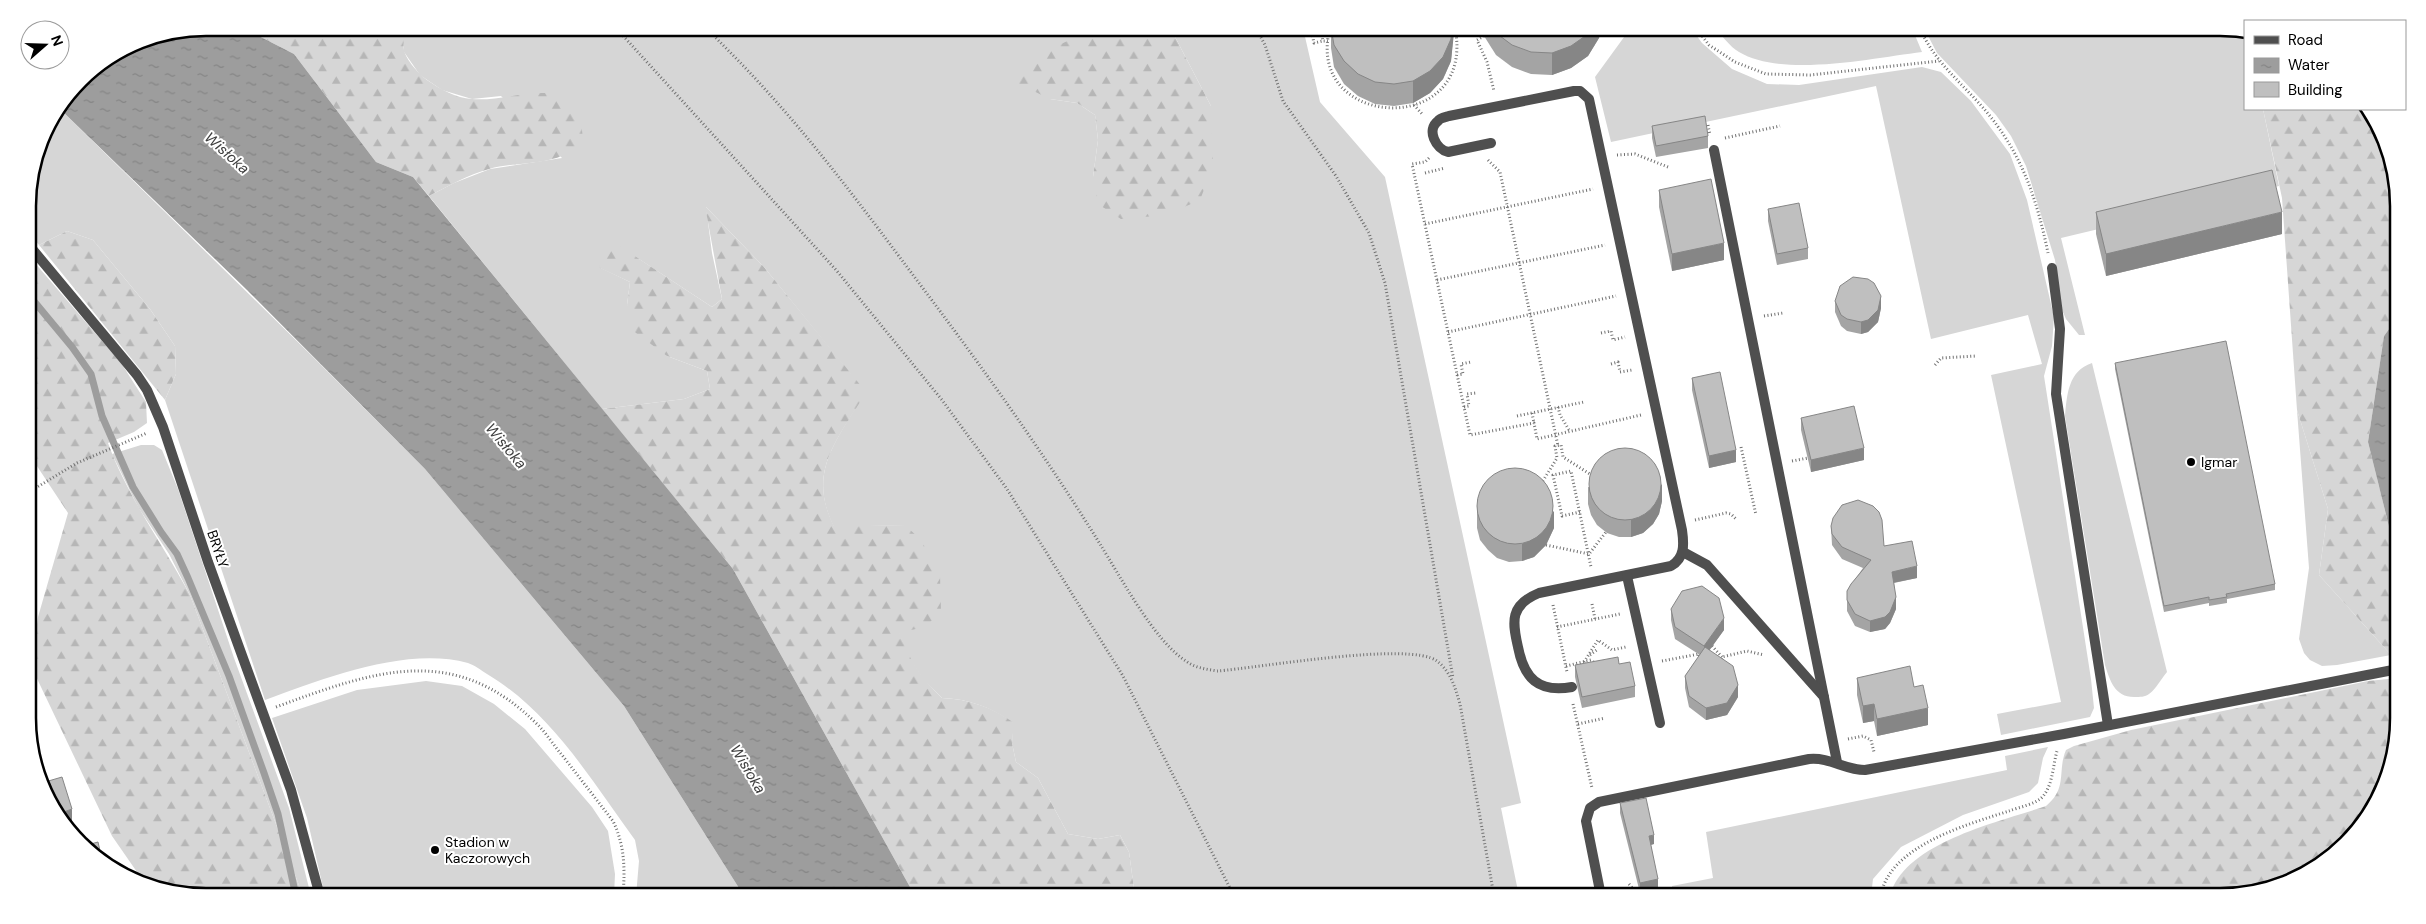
<svg xmlns="http://www.w3.org/2000/svg" width="2426" height="924" viewBox="0 0 2426 924" font-family="'DM Sans',sans-serif">
<style>
.grass{fill:#d6d6d6}
.forest{fill:url(#forest-firs)}
.water{fill:url(#water-ripples)}
.lines{fill:none;stroke-linecap:round;stroke-linejoin:round}
.stream{stroke:#9d9d9d;stroke-width:7}
.path{stroke:#717171;stroke-width:3;stroke-dasharray:1 2.5;stroke-linecap:butt}
.lane{stroke:#4f4f4f;stroke-width:10}
.street{stroke:#4f4f4f;stroke-width:10}
.wall{fill:#a4a4a4}
.shaded-wall{fill:#868686}
.building{fill:#bfbfbf;stroke:#868686}
.poi-dot{fill:#000;stroke:#fff;stroke-width:2}
.labels{text-anchor:middle;dominant-baseline:central;stroke-width:4;stroke-linejoin:round;paint-order:stroke}
.poi-label{font-size:14px;fill:#000;stroke:#fff;text-anchor:start}
.street-label{font-size:14px;fill:#000;stroke:#fff}
.water-label{font-size:15px;font-style:italic;fill:#3e3e3e;stroke:#fff}
.rim{fill:none;stroke:#000;stroke-width:2.5}
</style>
<defs>
<pattern id="forest-firs" width="22" height="20" patternUnits="userSpaceOnUse" patternTransform="scale(1.25)"><rect width="22" height="20" fill="#d6d6d6"/><path d="M5 1l3.5 6h-7zM16 11l3.5 6h-7z" fill="#b6b6b6"/></pattern>
<pattern id="water-ripples" width="26" height="14" patternUnits="userSpaceOnUse" patternTransform="scale(1.25)"><rect width="26" height="14" fill="#9d9d9d"/><path d="M2 4q2-2 4 0t4 0M15 11q2-2 4 0t4 0" fill="none" stroke="#858585"/></pattern>
</defs>
<rect width="100%" height="100%" fill="#fff"/>
<!-- grass -->
<g class="grass">
<path d="M404 28H1109L1091 30 1050 99 1077 103 1095 115 1098 140 1093 177 1211 106 1172 31 1174 28H1303L1320 102 1385 177 1521 803 1501 808 1519 896H1135L1129 852 1120 835 1098 839 1068 834 1038 778 1016 762 1012 743 1013 723C991 707 969 699 942 698L924 680 907 655 898 630 905 525 834 527C806 471 838 440 865 392L764 267 706 207 712 253 722 299 712 307 639 259 601 268 630 282 627 305 667 356 707 371 710 389 684 399 602 409 429 196 454 183 490 169 562 158 501 96 472 99 442 90 420 75 404 52Z"/>
<path d="M1625 28H1691L1702 43 1732 69 1767 84 1799 85 1922 67 1941 72 1971 101 2010 154 2027 200 2054 317 2052 346 2044 376 2091 679 2094 708 2090 717 2001 735 1997 714 2061 702 1991 375 2042 364 2028 315 1931 339 1876 86 1611 142 1595 77 1627 33Z"/>
<path d="M1714 28H1912L1922 52C1873 58 1782 78 1739 52 1730 47 1722 35 1714 28Z"/>
<path d="M1924 28H2219L2245 32V109H2263L2279 186 2061 238 2085 335H2079L2066 319 2062 310 2055 260 2026 166 2011 136 1996 115 1937 53Z"/>
<path d="M60 109 310 354 425 469 624 706 744 896H636L639 861 635 840C592 781 551 712 487 674 481 670 474 665 468 663 405 646 323 679 265 700L165 400 176 374 175 346 150 309 93 240 67 231 39 245 28 232V195L46 128Z"/>
<path d="M2092 363 2167 672C2161 679 2156 689 2149 694 2145 697 2140 697 2134 697 2115 697 2110 681 2105 665L2065 416C2067 395 2068 371 2092 363Z"/>
<path d="M2297 410 2328 509 2319 575 2391 655 2337 665 2322 666 2310 660 2304 653 2299 639 2309 568Z"/>
<path d="M141 445H154L162 450 178 489 234 658 289 808 311 896H303L190 595 169 554 138 507 112 454Z"/>
<path d="M426 681 462 686 494 704 525 729 592 807 608 831 615 874 614 896H325L307 818 272 718 357 690Z"/>
<path d="M2048 747 2043 758 2038 783 2029 792 1963 815 1901 847 1873 879 1871 896H1673L1672 886 1713 878 1706 832 2007 770 2005 756Z"/>
</g>
<!-- forest -->
<g class="forest">
<path d="M243 28H404C405 35 403 43 404 50 406 60 419 74 427 80 440 89 456 98 472 99 519 103 581 65 583 142 557 168 522 160 489 169 468 175 448 186 429 196L413 177 376 162 294 54Z"/>
<path d="M1109 28H1163L1172 31 1211 106 1213 166 1200 200 1166 215 1121 219 1098 204 1093 177 1098 140 1095 115 1077 103 1050 99 1017 83 1046 51 1091 30Z"/>
<path d="M2263 109H2366L2397 183V318L2384 336 2368 442 2398 563V654L2391 655 2319 575 2328 509 2297 410 2282 198Z"/>
<path d="M705 206 764 267 866 392C838 440 806 471 834 526L905 525 921 540 940 575 941 612C928 626 917 631 899 631 908 658 921 678 942 698 969 699 992 707 1014 723L1012 743 1016 762 1038 778 1068 834 1098 839 1120 835 1129 852 1135 896H915L733 569 602 409 684 399 710 389 707 371 667 356 632 330 627 305 630 282 600 268 597 250 612 241 712 307 722 299Z"/>
<path d="M67 231 93 240 150 309 175 346 176 374 165 400 39 245Z"/>
<path d="M28 255 121 363 146 402 147 423 134 432 108 443C128 498 163 544 190 595L303 896H207L146 885 112 836 31 666 38 617 68 513 29 454Z"/>
<path d="M2398 678V717L2389 775 2362 826 2328 860 2277 887 2231 896H1890C1904 842 2000 822 2046 806 2068 788 2057 771 2066 750L2074 746 2131 730 2368 681Z"/>
</g>
<!-- water -->
<g class="water">
<path d="M207 28H243L294 54 376 162 413 177 733 569 915 896H744L624 706 425 469 247 290 60 109 88 72 138 41Z"/>
<path d="M2397 318 2398 563 2368 442 2384 336Z"/>
</g>
<g class="lines">
<!-- stream -->
<path class="stream" d="M28 294 72 347 91 374 102 416 133 487 161 532 177 554 188 578 229 676 264 773 278 814 296 896"/>
<!-- path -->
<g class="path">
<path d="M616 28 837 271 942 400 1007 489 1123 676 1234 896"/>
<path d="M706 28C728 50 751 73 772 97 826 157 874 223 922 287 985 371 1045 455 1100 544 1120 576 1155 642 1186 661 1195 668 1206 669 1217 671 1258 668 1410 641 1437 661 1451 672 1455 687 1460 704L1494 896"/>
<path d="M1256 28 1265 45 1283 101 1336 176 1369 233 1385 283 1453 678"/>
<path d="M1320 28 1323 41H1328"/>
<path d="M1330 28C1303 130 1477 139 1455 28"/>
<path d="M1696 28 1709 45 1735 62 1766 74 1810 75 1939 61"/>
<path d="M1920 28C1935 65 1969 88 1993 120 2024 160 2038 204 2048 253"/>
<path d="M1311 29 1314 43 1323 41"/>
<path d="M1484 36 1477 40 1487 62 1494 91"/>
<path d="M1414 105 1423 115"/>
<path d="M1708 125 1710 135"/>
<path d="M1725 138 1780 126"/>
<path d="M1617 155 1635 154 1668 167"/>
<path d="M1429 158 1425 162 1412 164 1470 435 1534 423 1537 439 1641 415"/>
<path d="M1488 160 1500 172 1558 446"/>
<path d="M1425 173 1445 168"/>
<path d="M1425 224 1593 189"/>
<path d="M1437 280 1605 245"/>
<path d="M1764 316 1783 313"/>
<path d="M1448 332 1616 296"/>
<path d="M1601 333 1611 331 1613 340 1625 337"/>
<path d="M1611 364 1618 362 1620 372 1632 370"/>
<path d="M1935 365 1941 358 1976 356"/>
<path d="M1457 375 1463 374 1461 364 1471 362"/>
<path d="M1464 407 1469 406 1467 394 1476 393"/>
<path d="M1558 407 1560 415 1569 430"/>
<path d="M1532 413 1534 423"/>
<path d="M1517 416 1584 402"/>
<path d="M1741 447 1756 515"/>
<path d="M1792 461 1808 458"/>
<path d="M1541 484 1557 458 1555 446 1561 445 1563 457 1593 476"/>
<path d="M29 492 77 463 147 433"/>
<path d="M1580 512 1562 516 1553 475 1571 471 1591 567"/>
<path d="M1695 520 1726 513 1731 514 1736 519"/>
<path d="M1546 545 1589 554 1606 532"/>
<path d="M1592 604 1595 619"/>
<path d="M1553 605 1567 672"/>
<path d="M1557 627 1620 614"/>
<path d="M1712 646 1722 657"/>
<path d="M1590 655 1598 649"/>
<path d="M1662 661 1699 654 1700 660"/>
<path d="M1584 662 1598 640 1612 650 1626 647"/>
<path d="M1720 662 1722 657 1747 651 1764 655"/>
<path d="M1566 666 1591 660 1596 664"/>
<path d="M1573 704 1592 788"/>
<path d="M276 707C374 671 454 641 538 725 547 734 554 746 562 755 579 777 596 799 613 821 625 846 625 869 623 896"/>
<path d="M1578 724 1605 718"/>
<path d="M1848 739 1863 736 1871 740 1874 752"/>
<path d="M1629 884 1639 896"/>
<path d="M1881 896C1888 846 1969 824 2009 811 2019 807 2038 804 2044 795 2053 783 2053 765 2057 751"/>
</g>
<!-- lane -->
<g class="lane">
<path d="M1491 143 1448 152C1436 149 1426 130 1438 121 1440 118 1446 117 1449 116L1574 91H1580L1589 99 1682 530C1684 544 1685 558 1671 566L1539 593C1510 605 1512 621 1518 647 1524 678 1538 693 1572 687"/>
<path d="M1714 150 1837 762"/>
<path d="M2052 268 2060 329 2056 394 2108 725"/>
<path d="M1683 552 1707 565 1824 697"/>
<path d="M1627 576 1660 723"/>
<path d="M1601 896 1586 821 1590 808 1599 802 1809 759C1830 757 1845 770 1865 770L2064 734 2398 669"/>
</g>
<!-- street -->
<path class="street" d="M28 244 137 375 147 390 163 427 208 562 291 790 320 896"/>
</g>
<!-- wall -->
<g class="wall">
<path d="M1331 28H1454L1451 61 1443 79 1430 93 1413 103 1394 106 1375 104 1358 96 1344 84 1334 67 1331 48Z"/>
<path d="M1479 28H1602L1599 38 1588 56 1571 68 1552 75 1531 74 1512 67 1496 55Z"/>
<path d="M1652 126 1708 136V148L1656 157 1652 138Z"/>
<path d="M1659 190 1724 260 1672 271 1659 207Z"/>
<path d="M1768 209 1808 248V259L1777 265 1768 221Z"/>
<path d="M2096 212 2282 234 2106 276 2096 234Z"/>
<path d="M1835 301 1881 308 1878 322 1868 332 1861 334 1847 331 1841 326 1835 312Z"/>
<path d="M2115 363 2275 584V590L2227 599V603L2209 606V603L2164 612 2115 369Z"/>
<path d="M1692 378 1736 462 1709 468 1692 390Z"/>
<path d="M1801 418 1864 460 1811 472 1801 430Z"/>
<path d="M1588 487 1662 501 1659 514 1653 524 1643 533 1631 537H1619L1607 533 1597 525 1591 515 1588 504Z"/>
<path d="M1477 511 1554 528 1546 545 1534 557 1522 561 1509 562 1497 558 1488 550 1480 540 1477 528Z"/>
<path d="M1831 526 1884 546 1917 578 1894 583 1896 609 1890 623 1885 629 1870 632 1855 626 1847 611V591L1863 568 1842 559 1832 545Z"/>
<path d="M1671 609 1724 630 1709 650 1738 697 1727 715 1706 720 1689 707 1685 688V676L1700 655 1675 639 1671 620Z"/>
<path d="M1619 664 1635 686V697L1582 708 1575 677V665Z"/>
<path d="M1857 678 1914 687 1928 725 1877 736 1874 721 1863 723 1857 695Z"/>
<path d="M1620 803 1654 844 1651 845 1658 889 1640 893 1620 813Z"/>
</g>
<!-- shaded-wall -->
<g class="shaded-wall">
<path d="M1452 28H1454V33L1451 61 1443 79 1430 93 1413 103V81Z"/>
<path d="M1592 28H1602L1599 38 1588 56 1571 68 1552 75V53Z"/>
<path d="M2282 212V234L2106 276V254Z"/>
<path d="M1724 243V260L1672 271V254Z"/>
<path d="M1881 296V308L1878 322 1868 332 1861 334V322Z"/>
<path d="M1864 448V460L1811 472V460Z"/>
<path d="M1736 450V462L1709 468V456Z"/>
<path d="M1662 484V501L1659 514 1653 524 1643 533 1631 537V520Z"/>
<path d="M1554 511V528L1546 545 1534 557 1522 561V544Z"/>
<path d="M1917 566V578L1892 583V572Z"/>
<path d="M1896 597V609L1890 623 1885 629 1870 632V621Z"/>
<path d="M1724 618V630L1704 658V646Z"/>
<path d="M1738 685V697L1727 715 1706 720V708Z"/>
<path d="M1874 704V721L1863 723V706Z"/>
<path d="M1928 708V725L1877 736V719Z"/>
<path d="M72 809V821L66 823 61 813Z"/>
<path d="M1654 835V844L1649 845V836Z"/>
<path d="M1658 879V889L1640 893V883Z"/>
</g>
<!-- building -->
<g class="building">
<path d="M1331 28H1452L1451 39 1443 57 1430 71 1413 81 1394 84 1375 82 1358 74 1344 61 1334 45Z"/>
<path d="M1492 28H1592L1588 34 1571 46 1552 53 1531 52 1512 45 1496 33Z"/>
<path d="M1705 116 1708 136 1656 146 1652 126Z"/>
<path d="M2272 170 2282 212 2106 254 2096 212Z"/>
<path d="M1711 179 1724 243 1672 254 1659 190Z"/>
<path d="M1799 203 1808 248 1777 254 1768 209Z"/>
<path d="M1853 277 1868 279 1874 283 1881 296 1878 310 1868 320 1861 322 1847 319 1841 315 1835 301 1840 286Z"/>
<path d="M2226 341 2275 584 2226 594 2227 597 2209 600V597L2164 606 2115 363Z"/>
<path d="M1720 372 1736 450 1709 456 1692 378Z"/>
<path d="M1854 406 1864 448 1811 460 1801 418Z"/>
<circle cx="1625" cy="484" r="36"/>
<circle cx="1515" cy="506" r="38"/>
<path d="M1858 500 1873 506 1879 512 1882 520 1884 546 1912 541 1917 566 1892 572 1896 597 1890 612 1885 617 1870 621 1855 614 1847 600V591L1851 584 1871 560 1842 547 1832 534 1831 526 1833 518 1842 505Z"/>
<path d="M1702 586 1719 598 1724 618 1704 646 1675 627 1671 609 1682 591Z"/>
<path d="M1705 647 1733 666 1738 685 1727 703 1706 708 1689 696 1685 676Z"/>
<path d="M1618 657 1619 664 1630 662 1635 686 1582 697 1575 665Z"/>
<path d="M1910 666 1914 687 1923 685 1928 708 1877 719 1874 704 1863 706 1857 678Z"/>
<path d="M62 777 72 809 61 813 45 782Z"/>
<path d="M1646 798 1654 835 1649 836 1658 879 1640 883 1620 803Z"/>
<path d="M98 842 101 855 87 845Z"/>
</g>
<!-- markers -->
<g class="poi-dot">
<circle cx="2191" cy="462" r="5"/>
<circle cx="435" cy="850" r="5"/>
</g>
<g class="labels">
<!-- poi labels -->
<g class="poi-label">
<text x="2201" y="462">Igmar</text>
<text x="445" y="842">Stadion w<tspan x="445" dy="16">Kaczorowych</tspan></text>
</g>
<!-- street labels -->
<g class="street-label">
<text transform="translate(218 549) rotate(71)">BRYŁY</text>
</g>
<!-- water labels -->
<g class="water-label">
<text transform="translate(227 153) rotate(42)">Wisłoka</text>
<text transform="translate(506 446) rotate(50)">Wisłoka</text>
<text transform="translate(748 769) rotate(59)">Wisłoka</text>
</g>
</g>
<!-- crop -->
<path d="M0 0H2426V924H0ZM206 36H2220A170 170 0 0 1 2390 206V718A170 170 0 0 1 2220 888H206A170 170 0 0 1 36 718V206A170 170 0 0 1 206 36Z" fill="#fff" fill-rule="evenodd"/>
<path class="rim" d="M206 36H2220A170 170 0 0 1 2390 206V718A170 170 0 0 1 2220 888H206A170 170 0 0 1 36 718V206A170 170 0 0 1 206 36Z"/>
<!-- legend -->
<rect x="2244" y="20" width="162" height="90" fill="#ffffff" stroke="#999999"/>
<rect x="2254" y="36" width="25" height="8" fill="#4f4f4f" stroke="#999999"/>
<text x="2288" y="45" font-size="15" fill="#000000">Road</text>
<rect x="2254" y="58" width="25" height="15" fill="url(#water-ripples)" stroke="#999999"/>
<text x="2288" y="70" font-size="15" fill="#000000">Water</text>
<rect x="2254" y="82" width="25" height="15" fill="#bfbfbf" stroke="#999999"/>
<text x="2288" y="95" font-size="15" fill="#000000">Building</text>
<!-- north arrow -->
<g transform="translate(45 45) rotate(70)"><circle r="24" fill="#ffffff" stroke="#999999"/>
<path d="M0-4L9 19L0 12L-9 19Z" fill="#000000"/>
<text y="-8" font-size="14" font-weight="bold" text-anchor="middle" fill="#000000">N</text>
</g>
</svg>
